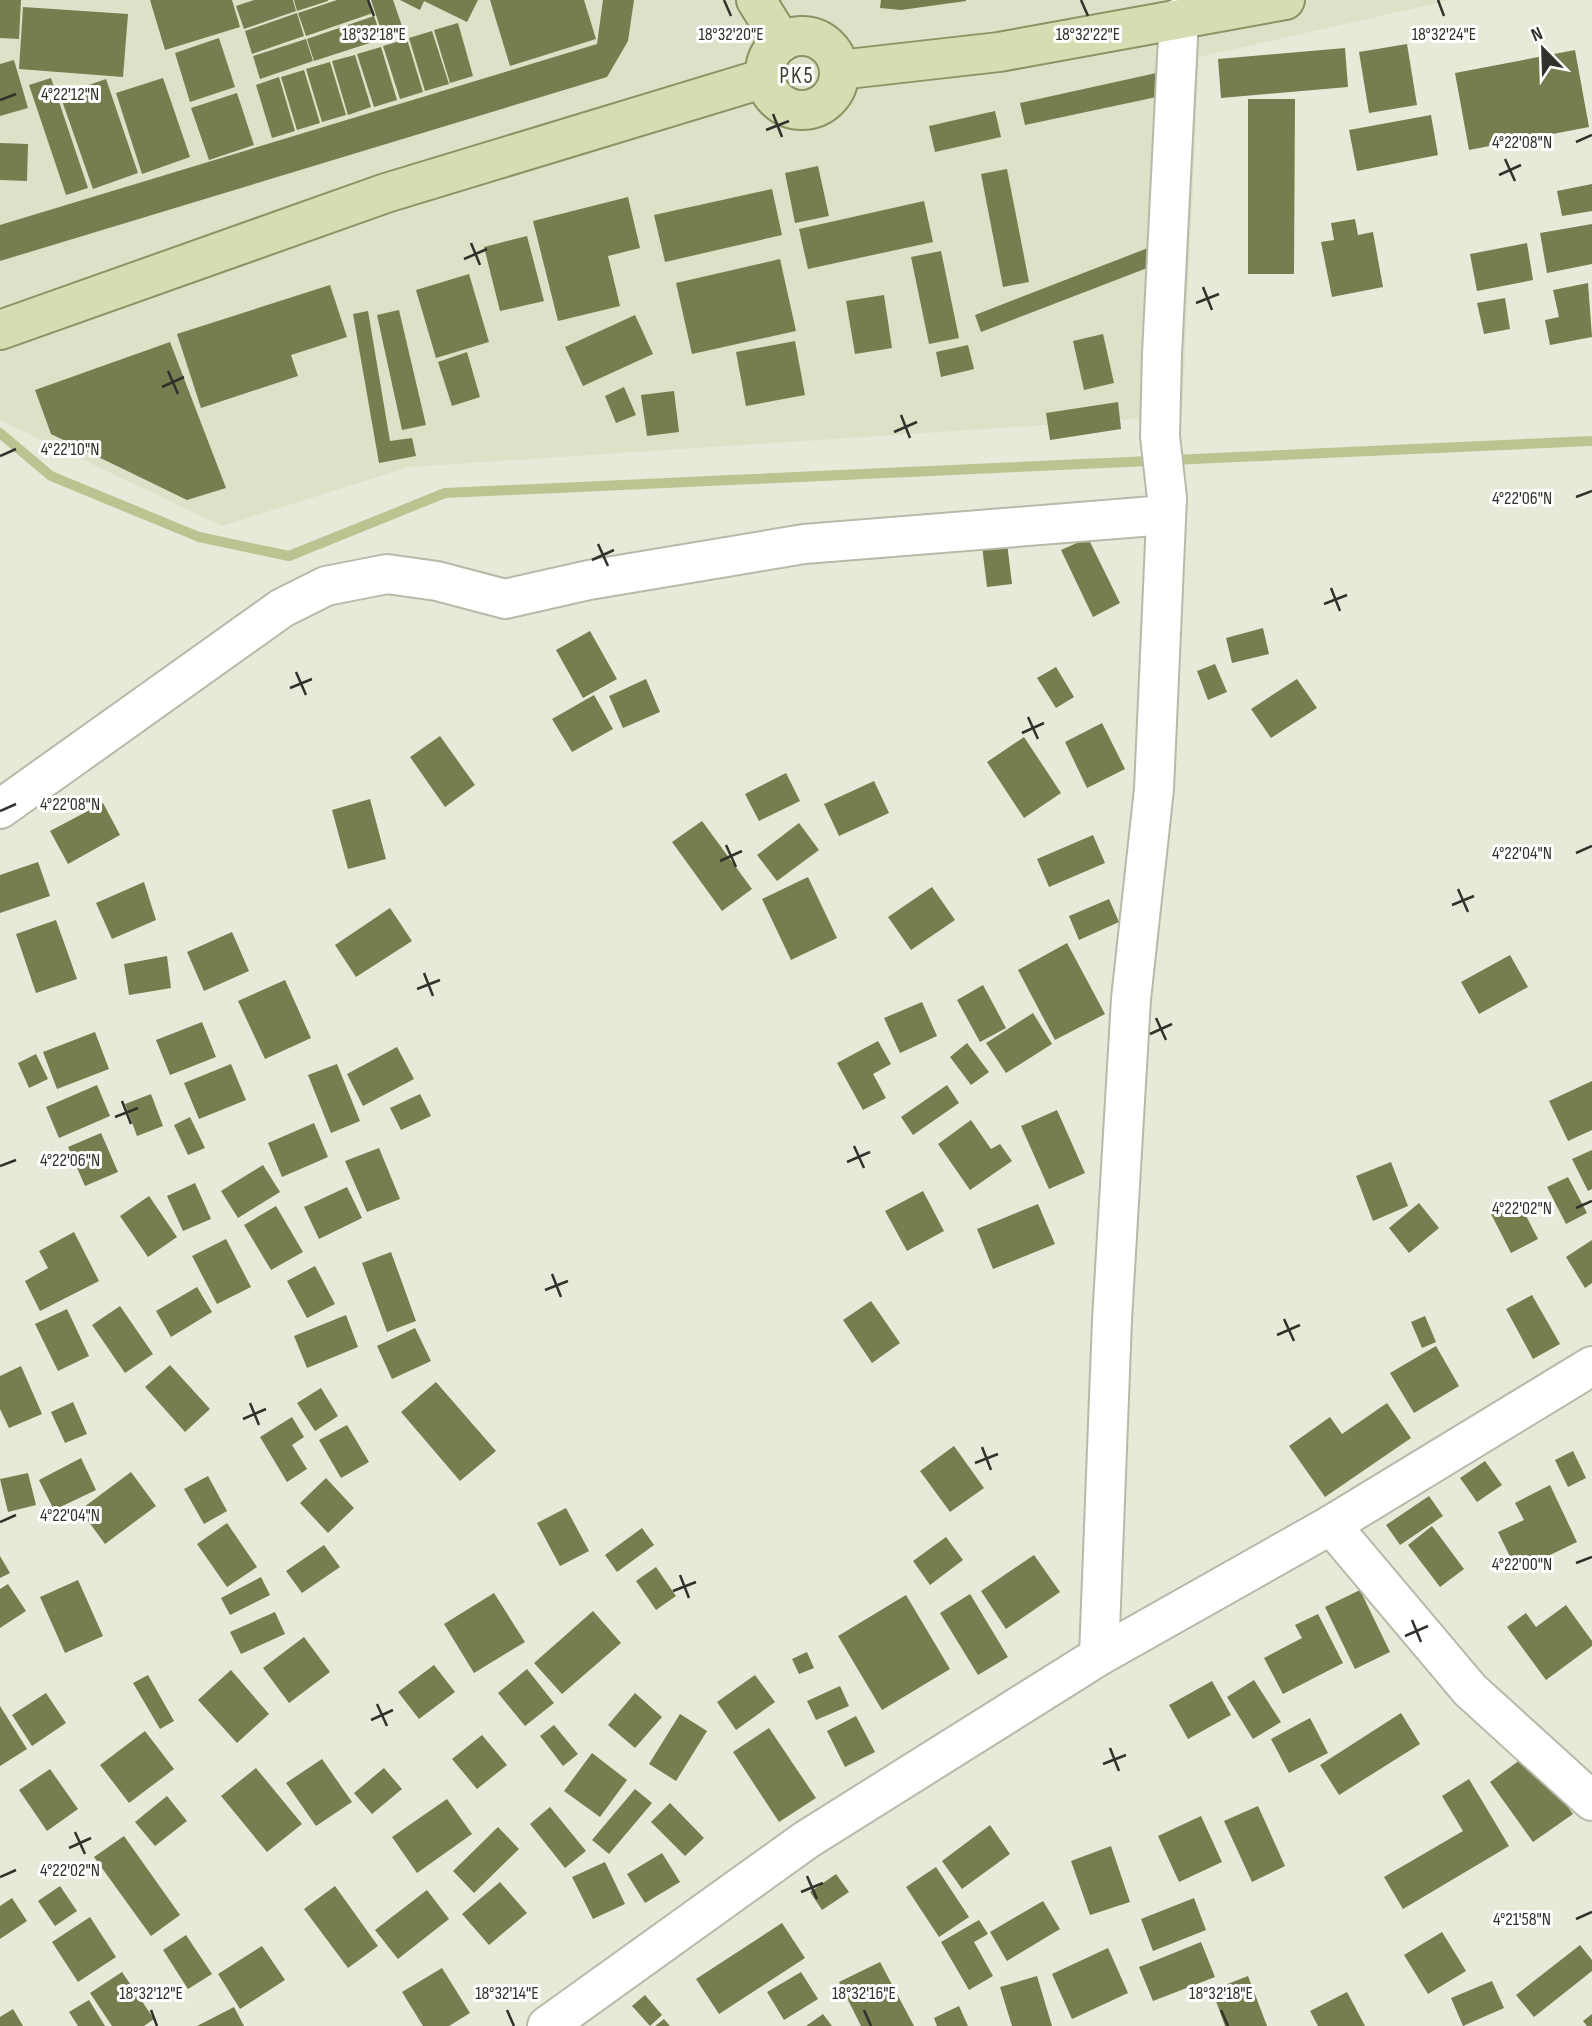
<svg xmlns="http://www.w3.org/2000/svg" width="1592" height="2026" viewBox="0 0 1592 2026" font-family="'Sofia Sans Condensed',sans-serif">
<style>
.built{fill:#dce1c8}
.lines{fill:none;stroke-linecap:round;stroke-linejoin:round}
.stream{stroke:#bac491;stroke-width:10}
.building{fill:#757e4e}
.minor-casing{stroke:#b6baa9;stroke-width:42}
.major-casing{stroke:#8a9362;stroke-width:42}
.minor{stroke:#fff;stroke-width:38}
.major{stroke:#d6ddb3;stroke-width:38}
.ticks{fill:none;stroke:#30322b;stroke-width:2.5}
.labels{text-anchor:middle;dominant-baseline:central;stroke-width:6;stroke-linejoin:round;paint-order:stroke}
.neighbourhood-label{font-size:23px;letter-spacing:2px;fill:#404334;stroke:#fff}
.ticks-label{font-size:18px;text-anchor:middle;fill:#30322b;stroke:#fff;stroke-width:6;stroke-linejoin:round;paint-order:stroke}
</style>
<rect width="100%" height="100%" fill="#e7ead9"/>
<!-- built -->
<path class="built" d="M0 0H1451L1199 57 1182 416 409 467 222 526 0 420Z"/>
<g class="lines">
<!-- stream -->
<path class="stream" d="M0 433 51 476 199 537 289 556 445 493 1592 441"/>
</g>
<!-- building -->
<g class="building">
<path d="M0 0H21L19 39 0 38Z"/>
<path d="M150 0H232L240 27 165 50Z"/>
<path d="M254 0H293L296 11 244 29 236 6Z"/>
<path d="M294 0H328V1L297 11Z"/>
<path d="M337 0H369L373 13 306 36 298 13Z"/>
<path d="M371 0H393L404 32 384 39Z"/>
<path d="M400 0H478L467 22 424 1 420 10Z"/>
<path d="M490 0H584L596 39 510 66Z"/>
<path d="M603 0H634L628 41 607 77 0 261V225L597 44Z"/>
<path d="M881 0H966V1L901 10 880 8Z"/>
<path d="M23 7 128 14 123 77 19 69Z"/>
<path d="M297 13 304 36 252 54 245 31Z"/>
<path d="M374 16 382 39 314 61 307 39Z"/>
<path d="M458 23 473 76 450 83 434 30Z"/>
<path d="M432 31 449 84 425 91 409 38Z"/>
<path d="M219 38 235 87 190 102 175 53Z"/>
<path d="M306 39 313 61 260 79 253 56Z"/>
<path d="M407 39 423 92 400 99 383 46Z"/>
<path d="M1407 44 1417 105 1369 113 1359 52Z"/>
<path d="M381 47 397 100 374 107 357 54Z"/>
<path d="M1345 48 1348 87 1221 98 1218 59Z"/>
<path d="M1575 50 1589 127 1469 150 1455 73Z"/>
<path d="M355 55 371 107 348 115 332 61Z"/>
<path d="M14 60 28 108 0 116V64Z"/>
<path d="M330 62 346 115 322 122 306 69Z"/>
<path d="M304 70 320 123 297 130 281 77Z"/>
<path d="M1161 72 1166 95 1025 125 1020 103Z"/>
<path d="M279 77 295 131 272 138 256 85Z"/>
<path d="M51 78 88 188 66 195 29 85Z"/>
<path d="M163 78 190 157 142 174 116 93Z"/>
<path d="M106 79 138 173 93 189 60 95Z"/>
<path d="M237 93 254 145 209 160 191 108Z"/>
<path d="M1248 99H1295L1294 274H1248Z"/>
<path d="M995 111 1001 137 935 152 929 126Z"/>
<path d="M1431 115 1438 155 1357 171 1349 130Z"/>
<path d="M0 143 28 144 27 181 0 180Z"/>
<path d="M818 166 829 216 795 223 785 173Z"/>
<path d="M1007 169 1029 282 1003 287 981 174Z"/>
<path d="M1592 184V211L1562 216 1557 191Z"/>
<path d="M772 189 782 235 665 262 654 215Z"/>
<path d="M628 197 640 248 608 256 620 306 558 321 533 221Z"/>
<path d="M924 201 933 242 808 269 799 229Z"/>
<path d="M1355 219 1358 235 1373 232 1383 287 1332 297 1321 242 1334 240 1331 223Z"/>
<path d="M1592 224V264L1547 273 1540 233Z"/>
<path d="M527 236 544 301 500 311 484 247Z"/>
<path d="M1527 243 1533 280 1477 291 1470 254Z"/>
<path d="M1148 248 1155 265 981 332 975 315Z"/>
<path d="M941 251 959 338 929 344 911 257Z"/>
<path d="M780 259 796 331 692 354 676 283Z"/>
<path d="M469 274 489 342 436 358 416 290Z"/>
<path d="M1588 283 1592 337 1550 345 1545 320 1559 317 1553 290Z"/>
<path d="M330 285 347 337 291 355 298 376 201 408 177 334Z"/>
<path d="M884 295 892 348 855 354 846 301Z"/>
<path d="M1505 298 1510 329 1484 334 1477 303Z"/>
<path d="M399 310 426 425 402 430 377 315Z"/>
<path d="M368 311 390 441 412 438 416 456 379 463 353 314Z"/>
<path d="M635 315 653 354 583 386 565 347Z"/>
<path d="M1103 334 1114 383 1084 390 1073 341Z"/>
<path d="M795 341 805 395 746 406 736 352Z"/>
<path d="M170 342 226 488 187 500 51 434 35 390Z"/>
<path d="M968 345 974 369 941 377 936 352Z"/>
<path d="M467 352 480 397 452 406 438 362Z"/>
<path d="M624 387 636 415 616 423 605 396Z"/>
<path d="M674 391 679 432 647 436 641 395Z"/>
<path d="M1118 402 1121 429 1050 440 1046 413Z"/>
<path d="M1088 538 1120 603 1093 617 1061 550Z"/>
<path d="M1007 543 1012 584 987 587 982 546Z"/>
<path d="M1263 628 1269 654 1232 663 1226 638Z"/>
<path d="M590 631 617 679 583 698 556 650Z"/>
<path d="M1215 664 1227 692 1208 700 1197 671Z"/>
<path d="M1056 667 1074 697 1056 708 1037 678Z"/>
<path d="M646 679 660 712 623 728 609 696Z"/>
<path d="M1297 679 1317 708 1271 738 1251 709Z"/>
<path d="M594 695 613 729 572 752 552 719Z"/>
<path d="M1102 723 1125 769 1087 788 1065 742Z"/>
<path d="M440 736 475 785 445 807 410 757Z"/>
<path d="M1024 737 1061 793 1024 818 987 762Z"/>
<path d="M786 773 800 801 759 821 745 794Z"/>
<path d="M874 781 889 813 839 836 824 804Z"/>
<path d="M370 799 386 859 348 869 332 810Z"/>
<path d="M103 803 120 835 68 864 50 831Z"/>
<path d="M702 821 752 889 722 911 672 842Z"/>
<path d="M799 823 819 850 777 881 757 855Z"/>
<path d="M1093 835 1105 863 1049 887 1037 859Z"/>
<path d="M38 862 50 896 0 913V875Z"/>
<path d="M808 877 837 938 791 960 762 899Z"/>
<path d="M144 882 156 920 112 939 96 903Z"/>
<path d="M932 887 955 920 911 950 888 917Z"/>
<path d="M1109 899 1119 922 1079 940 1069 916Z"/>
<path d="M390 908 412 941 356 977 335 945Z"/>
<path d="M56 920 77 979 36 993 16 934Z"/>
<path d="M232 932 249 971 204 991 187 952Z"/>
<path d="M1067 943 1105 1014 1055 1040 1018 970Z"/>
<path d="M1510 955 1528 987 1479 1014 1461 982Z"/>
<path d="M167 956 171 988 129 995 124 964Z"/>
<path d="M285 980 311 1038 265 1059 238 1001Z"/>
<path d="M983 985 1006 1028 980 1042 957 1000Z"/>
<path d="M922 1002 937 1036 900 1053 884 1018Z"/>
<path d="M1033 1013 1052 1044 1006 1073 986 1043Z"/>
<path d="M202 1022 216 1057 170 1075 156 1040Z"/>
<path d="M95 1032 109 1069 57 1089 43 1052Z"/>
<path d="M878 1041 891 1064 873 1074 886 1098 863 1110 837 1063Z"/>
<path d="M967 1043 989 1072 971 1085 950 1057Z"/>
<path d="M397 1047 414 1079 363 1106 347 1074Z"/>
<path d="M36 1054 48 1079 29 1088 18 1063Z"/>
<path d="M231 1064 246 1100 199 1119 184 1083Z"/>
<path d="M337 1064 360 1121 331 1133 308 1075Z"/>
<path d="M1592 1081V1130L1568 1141 1549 1101Z"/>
<path d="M97 1085 110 1116 59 1138 46 1107Z"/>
<path d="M947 1085 959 1103 913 1135 901 1117Z"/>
<path d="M151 1094 163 1126 137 1136 125 1104Z"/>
<path d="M420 1094 431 1116 401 1130 390 1108Z"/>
<path d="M1057 1110 1085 1173 1049 1189 1021 1126Z"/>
<path d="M190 1117 205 1148 188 1155 174 1125Z"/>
<path d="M971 1120 991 1149 1000 1144 1012 1161 970 1190 938 1144Z"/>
<path d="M314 1123 328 1157 282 1177 268 1143Z"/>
<path d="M101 1133 118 1172 85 1186 68 1147Z"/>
<path d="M379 1148 400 1199 367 1212 345 1161Z"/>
<path d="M1592 1150V1189L1588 1191 1572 1159Z"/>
<path d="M1391 1162 1408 1206 1373 1221 1356 1176Z"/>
<path d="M263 1165 280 1192 238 1218 221 1191Z"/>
<path d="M1568 1177 1587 1213 1566 1224 1547 1187Z"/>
<path d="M195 1183 211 1219 183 1231 167 1196Z"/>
<path d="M347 1187 362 1218 319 1239 304 1207Z"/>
<path d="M923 1191 944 1231 907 1251 885 1211Z"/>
<path d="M149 1196 177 1237 148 1257 120 1216Z"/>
<path d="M1518 1200 1538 1239 1511 1253 1491 1214Z"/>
<path d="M1419 1203 1439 1228 1409 1253 1389 1228Z"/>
<path d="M1038 1204 1055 1244 993 1269 977 1229Z"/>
<path d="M276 1206 303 1252 271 1270 244 1225Z"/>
<path d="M74 1232 99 1281 40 1311 25 1281 48 1268 39 1251Z"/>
<path d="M226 1239 251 1287 217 1304 192 1256Z"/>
<path d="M1592 1240V1283L1585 1288 1566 1257Z"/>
<path d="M391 1252 416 1321 387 1332 362 1263Z"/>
<path d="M315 1266 335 1304 307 1318 287 1281Z"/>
<path d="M197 1287 212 1312 171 1337 156 1311Z"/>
<path d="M1532 1295 1560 1344 1533 1359 1506 1309Z"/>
<path d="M871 1301 900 1343 872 1363 843 1320Z"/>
<path d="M120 1306 153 1354 125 1373 92 1325Z"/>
<path d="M67 1309 89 1356 58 1371 35 1324Z"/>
<path d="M346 1315 358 1347 307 1368 294 1336Z"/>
<path d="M1425 1316 1436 1342 1422 1348 1411 1322Z"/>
<path d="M415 1328 431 1361 392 1379 377 1346Z"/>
<path d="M1436 1346 1459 1386 1414 1413 1390 1373Z"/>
<path d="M170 1365 210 1409 185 1432 145 1387Z"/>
<path d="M21 1366 42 1414 9 1428 0 1409V1376Z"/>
<path d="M436 1382 496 1451 460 1481 401 1412Z"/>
<path d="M321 1388 338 1416 315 1431 297 1403Z"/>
<path d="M73 1402 87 1434 65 1443 51 1412Z"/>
<path d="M1387 1403 1411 1438 1325 1497 1289 1446 1330 1417 1342 1434Z"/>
<path d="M292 1417 304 1437 292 1445 307 1469 287 1482 260 1437Z"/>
<path d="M347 1425 369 1462 341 1478 319 1440Z"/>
<path d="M954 1446 984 1488 950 1512 920 1471Z"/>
<path d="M1573 1451 1586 1478 1568 1487 1555 1460Z"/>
<path d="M81 1458 96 1490 54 1510 39 1480Z"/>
<path d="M1485 1461 1502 1485 1477 1502 1460 1478Z"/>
<path d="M131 1472 156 1506 105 1544 80 1510Z"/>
<path d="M28 1473 36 1505 8 1512 0 1479Z"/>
<path d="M208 1476 227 1511 204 1524 184 1489Z"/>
<path d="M326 1478 354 1508 328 1533 300 1503Z"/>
<path d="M1550 1485 1577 1542 1517 1571 1498 1532 1524 1520 1515 1503Z"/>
<path d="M1429 1496 1443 1516 1400 1545 1386 1525Z"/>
<path d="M566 1508 589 1551 560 1566 537 1523Z"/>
<path d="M227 1523 257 1567 227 1587 197 1544Z"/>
<path d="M1432 1526 1464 1569 1440 1587 1408 1545Z"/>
<path d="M642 1528 654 1545 617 1572 605 1555Z"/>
<path d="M946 1537 963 1560 930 1585 913 1561Z"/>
<path d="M324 1545 340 1567 302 1593 286 1571Z"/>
<path d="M1034 1555 1060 1592 1006 1629 981 1591Z"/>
<path d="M0 1556 10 1573 0 1578Z"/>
<path d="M656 1567 676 1596 656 1610 636 1581Z"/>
<path d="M261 1577 270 1595 230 1615 221 1598Z"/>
<path d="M78 1580 103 1636 65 1653 40 1597Z"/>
<path d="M8 1584 26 1611 0 1628V1589Z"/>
<path d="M1360 1590 1390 1652 1355 1669 1325 1607Z"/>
<path d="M494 1593 525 1642 474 1673 444 1624Z"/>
<path d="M970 1594 1008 1657 978 1675 940 1613Z"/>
<path d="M906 1595 950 1669 882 1710 838 1636Z"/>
<path d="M1566 1605 1592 1641V1646L1546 1680 1507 1627 1526 1613 1536 1627Z"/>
<path d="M593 1611 621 1643 562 1694 534 1663Z"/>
<path d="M275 1612 285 1634 241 1654 230 1632Z"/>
<path d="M1318 1614 1343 1663 1283 1694 1264 1658 1302 1638 1295 1625Z"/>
<path d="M304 1637 330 1672 289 1703 263 1668Z"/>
<path d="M807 1652 814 1668 799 1674 792 1659Z"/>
<path d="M434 1665 455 1692 419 1719 398 1692Z"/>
<path d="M527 1669 554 1703 525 1726 498 1693Z"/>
<path d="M231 1670 269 1714 237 1743 198 1700Z"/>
<path d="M148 1675 174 1721 160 1729 133 1683Z"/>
<path d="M755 1675 775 1702 736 1730 717 1702Z"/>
<path d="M1254 1680 1281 1722 1253 1739 1227 1697Z"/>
<path d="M1212 1681 1231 1715 1188 1739 1169 1705Z"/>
<path d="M840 1686 849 1706 816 1720 807 1701Z"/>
<path d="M46 1693 66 1723 32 1746 12 1715Z"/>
<path d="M635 1693 662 1717 635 1748 608 1725Z"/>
<path d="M0 1706 27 1749 0 1766Z"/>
<path d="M1401 1713 1420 1744 1339 1795 1320 1765Z"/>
<path d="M680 1714 707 1731 676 1781 649 1764Z"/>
<path d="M856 1716 875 1752 845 1767 827 1731Z"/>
<path d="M1310 1718 1328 1753 1289 1773 1271 1739Z"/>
<path d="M554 1725 578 1754 563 1766 540 1736Z"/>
<path d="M769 1728 816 1798 779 1822 733 1752Z"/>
<path d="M145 1731 174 1769 129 1803 100 1765Z"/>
<path d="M482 1735 507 1765 477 1789 452 1759Z"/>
<path d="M592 1753 627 1780 600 1817 564 1791Z"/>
<path d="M1528 1754 1573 1814 1533 1842 1490 1782Z"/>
<path d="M322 1759 352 1802 316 1826 286 1783Z"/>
<path d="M256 1768 302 1824 267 1852 221 1796Z"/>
<path d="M384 1768 402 1789 372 1814 354 1793Z"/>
<path d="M50 1769 78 1809 47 1831 19 1790Z"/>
<path d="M1469 1779 1509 1846 1403 1909 1384 1877 1463 1831 1442 1796Z"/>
<path d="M635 1789 652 1803 609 1854 592 1840Z"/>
<path d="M167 1796 187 1821 155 1846 135 1822Z"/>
<path d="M447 1799 472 1834 417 1873 392 1837Z"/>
<path d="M670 1803 704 1838 685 1856 651 1822Z"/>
<path d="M1258 1806 1285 1866 1252 1882 1224 1821Z"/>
<path d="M550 1807 586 1851 565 1868 530 1824Z"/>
<path d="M1201 1816 1222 1862 1179 1882 1158 1836Z"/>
<path d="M990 1825 1010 1854 962 1889 942 1861Z"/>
<path d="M498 1827 519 1849 474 1893 453 1871Z"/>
<path d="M124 1836 180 1915 151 1936 94 1857Z"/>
<path d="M1111 1846 1130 1902 1090 1915 1071 1861Z"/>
<path d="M662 1853 680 1882 645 1903 627 1874Z"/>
<path d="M605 1862 625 1904 593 1919 572 1877Z"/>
<path d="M936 1867 969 1917 939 1937 906 1887Z"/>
<path d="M836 1874 849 1892 822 1910 810 1892Z"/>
<path d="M500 1882 527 1913 489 1945 462 1914Z"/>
<path d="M60 1886 77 1911 55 1926 38 1901Z"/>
<path d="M335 1886 378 1946 348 1968 304 1909Z"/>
<path d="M427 1890 449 1919 398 1959 375 1930Z"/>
<path d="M12 1898 27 1921 0 1939V1906Z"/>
<path d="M1194 1898 1206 1930 1153 1951 1141 1919Z"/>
<path d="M1043 1901 1060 1929 1007 1961 990 1932Z"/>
<path d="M90 1917 116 1957 78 1982 52 1942Z"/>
<path d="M979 1920 988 1934 974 1942 993 1976 969 1990 941 1942Z"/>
<path d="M782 1923 805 1958 719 2014 696 1979Z"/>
<path d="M1442 1932 1466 1971 1428 1994 1404 1955Z"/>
<path d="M186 1935 212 1974 188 1989 163 1950Z"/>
<path d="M1201 1942 1215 1977 1153 2001 1139 1967Z"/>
<path d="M1580 1945 1592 1960V1971L1534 2017 1516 1995Z"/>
<path d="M262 1946 285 1980 240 2009 218 1974Z"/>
<path d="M1108 1948 1128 1993 1072 2019 1052 1974Z"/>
<path d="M880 1962 914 2026H861L839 1982Z"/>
<path d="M442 1968 470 2013 449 2026H423L402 1992Z"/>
<path d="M122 1972 154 2019 144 2026H112L90 1993Z"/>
<path d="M801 1972 818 1999 784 2020 767 1992Z"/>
<path d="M1037 1976 1052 2026H1012L1000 1987Z"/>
<path d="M1248 1976 1267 2026H1225L1212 1990Z"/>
<path d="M1492 1981 1504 2008 1463 2026 1451 1998Z"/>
<path d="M1347 1992 1365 2026H1318L1310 2011Z"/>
<path d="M645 1995 662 2015 650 2026 632 2006Z"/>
<path d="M89 2000 105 2026H78L69 2012Z"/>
<path d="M959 2006 968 2026H937L934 2018Z"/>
<path d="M234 2007 244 2026H197Z"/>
<path d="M13 2009 23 2026H0V2017Z"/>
<path d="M823 2014 832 2026H806Z"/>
<path d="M1592 2014V2026H1587L1583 2021Z"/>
<path d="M664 2019 670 2026H655Z"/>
</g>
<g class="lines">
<defs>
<g id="minor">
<path d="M0 809 282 608 326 586 387 574 437 581 505 599 589 580 804 544 1166 515"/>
<path d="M1331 1525 1470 1690 1592 1801"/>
<path d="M1099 1656 1112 1320 1131 999 1154 789 1167 498 1160 436 1162 354 1179 18"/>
<path d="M547 2026 806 1840 1099 1656 1331 1525 1592 1366"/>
</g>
<g id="major">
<path d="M756 0 782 42"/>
<circle cx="802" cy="73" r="37"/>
<path d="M839 70 999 52 1285 0"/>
<path d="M0 330 386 193 765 78"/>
</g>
</defs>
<!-- minor casing -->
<use href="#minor" class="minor-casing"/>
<!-- major casing -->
<use href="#major" class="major-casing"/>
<!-- minor -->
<use href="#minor" class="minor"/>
<!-- major -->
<use href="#major" class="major"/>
</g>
<!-- ticks -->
<path class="ticks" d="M368 0 374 16M724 0 731 16M1081 0 1088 16M1438 0 1444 16M0 100 16 94M773 114 782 137M766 130 789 121M1576 142 1592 135M1505 159 1515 181M1499 175 1521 165M471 243 480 265M464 259 487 249M1203 287 1212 310M1196 303 1219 294M168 371 178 394M162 387 184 377M901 415 910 438M894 432 917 422M0 456 16 449M1576 497 1592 491M598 544 608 566M592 560 614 550M1331 588 1340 611M1324 604 1347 595M296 672 306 695M290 688 312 679M1028 717 1038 739M1022 733 1044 723M0 811 16 804M726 845 736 867M1576 853 1592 846M720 861 742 851M1458 889 1468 912M1452 905 1474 896M424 973 433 996M417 989 440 980M1156 1018 1166 1040M1150 1034 1172 1024M122 1101 131 1124M115 1117 138 1108M854 1146 864 1168M847 1162 870 1152M0 1166 16 1160M1576 1208 1592 1201M552 1274 561 1297M545 1290 568 1281M1284 1319 1294 1341M1277 1335 1300 1325M250 1403 259 1425M243 1419 266 1409M982 1447 991 1470M975 1463 998 1454M0 1522 16 1515M1576 1563 1592 1557M680 1575 689 1598M673 1591 696 1582M1412 1620 1421 1642M1405 1636 1428 1626M377 1704 387 1726M371 1720 393 1710M1110 1748 1119 1771M1103 1764 1126 1755M75 1832 85 1854M69 1848 91 1838M807 1876 817 1899M0 1877 16 1870M801 1892 823 1883M1576 1919 1592 1912M151 2010 157 2026M507 2010 514 2026M864 2010 871 2026M1221 2010 1228 2026"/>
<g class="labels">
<!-- neighbourhood labels -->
<g class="neighbourhood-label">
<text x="797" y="76">PK5</text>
</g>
</g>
<g class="ticks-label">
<text x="374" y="40">18°32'18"E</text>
<text x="731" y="40">18°32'20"E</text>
<text x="1088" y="40">18°32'22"E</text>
<text x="1444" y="40">18°32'24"E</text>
<text x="70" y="100">4°22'12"N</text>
<text x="1522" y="148">4°22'08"N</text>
<text x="70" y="455">4°22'10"N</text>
<text x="1522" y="504">4°22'06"N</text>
<text x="70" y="810">4°22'08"N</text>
<text x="1522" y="859">4°22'04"N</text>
<text x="70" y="1166">4°22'06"N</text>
<text x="1522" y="1214">4°22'02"N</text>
<text x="70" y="1521">4°22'04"N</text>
<text x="1522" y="1570">4°22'00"N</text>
<text x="70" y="1876">4°22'02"N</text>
<text x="1522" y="1925">4°21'58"N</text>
<text x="151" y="1999">18°32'12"E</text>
<text x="507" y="1999">18°32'14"E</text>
<text x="864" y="1999">18°32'16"E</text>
<text x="1221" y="1999">18°32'18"E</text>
</g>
<!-- north arrow -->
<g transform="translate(1543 49) rotate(337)" stroke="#ffffff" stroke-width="5" paint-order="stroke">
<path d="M0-5L12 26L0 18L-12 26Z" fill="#30322b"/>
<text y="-10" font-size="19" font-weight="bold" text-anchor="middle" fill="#30322b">N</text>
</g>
</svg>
